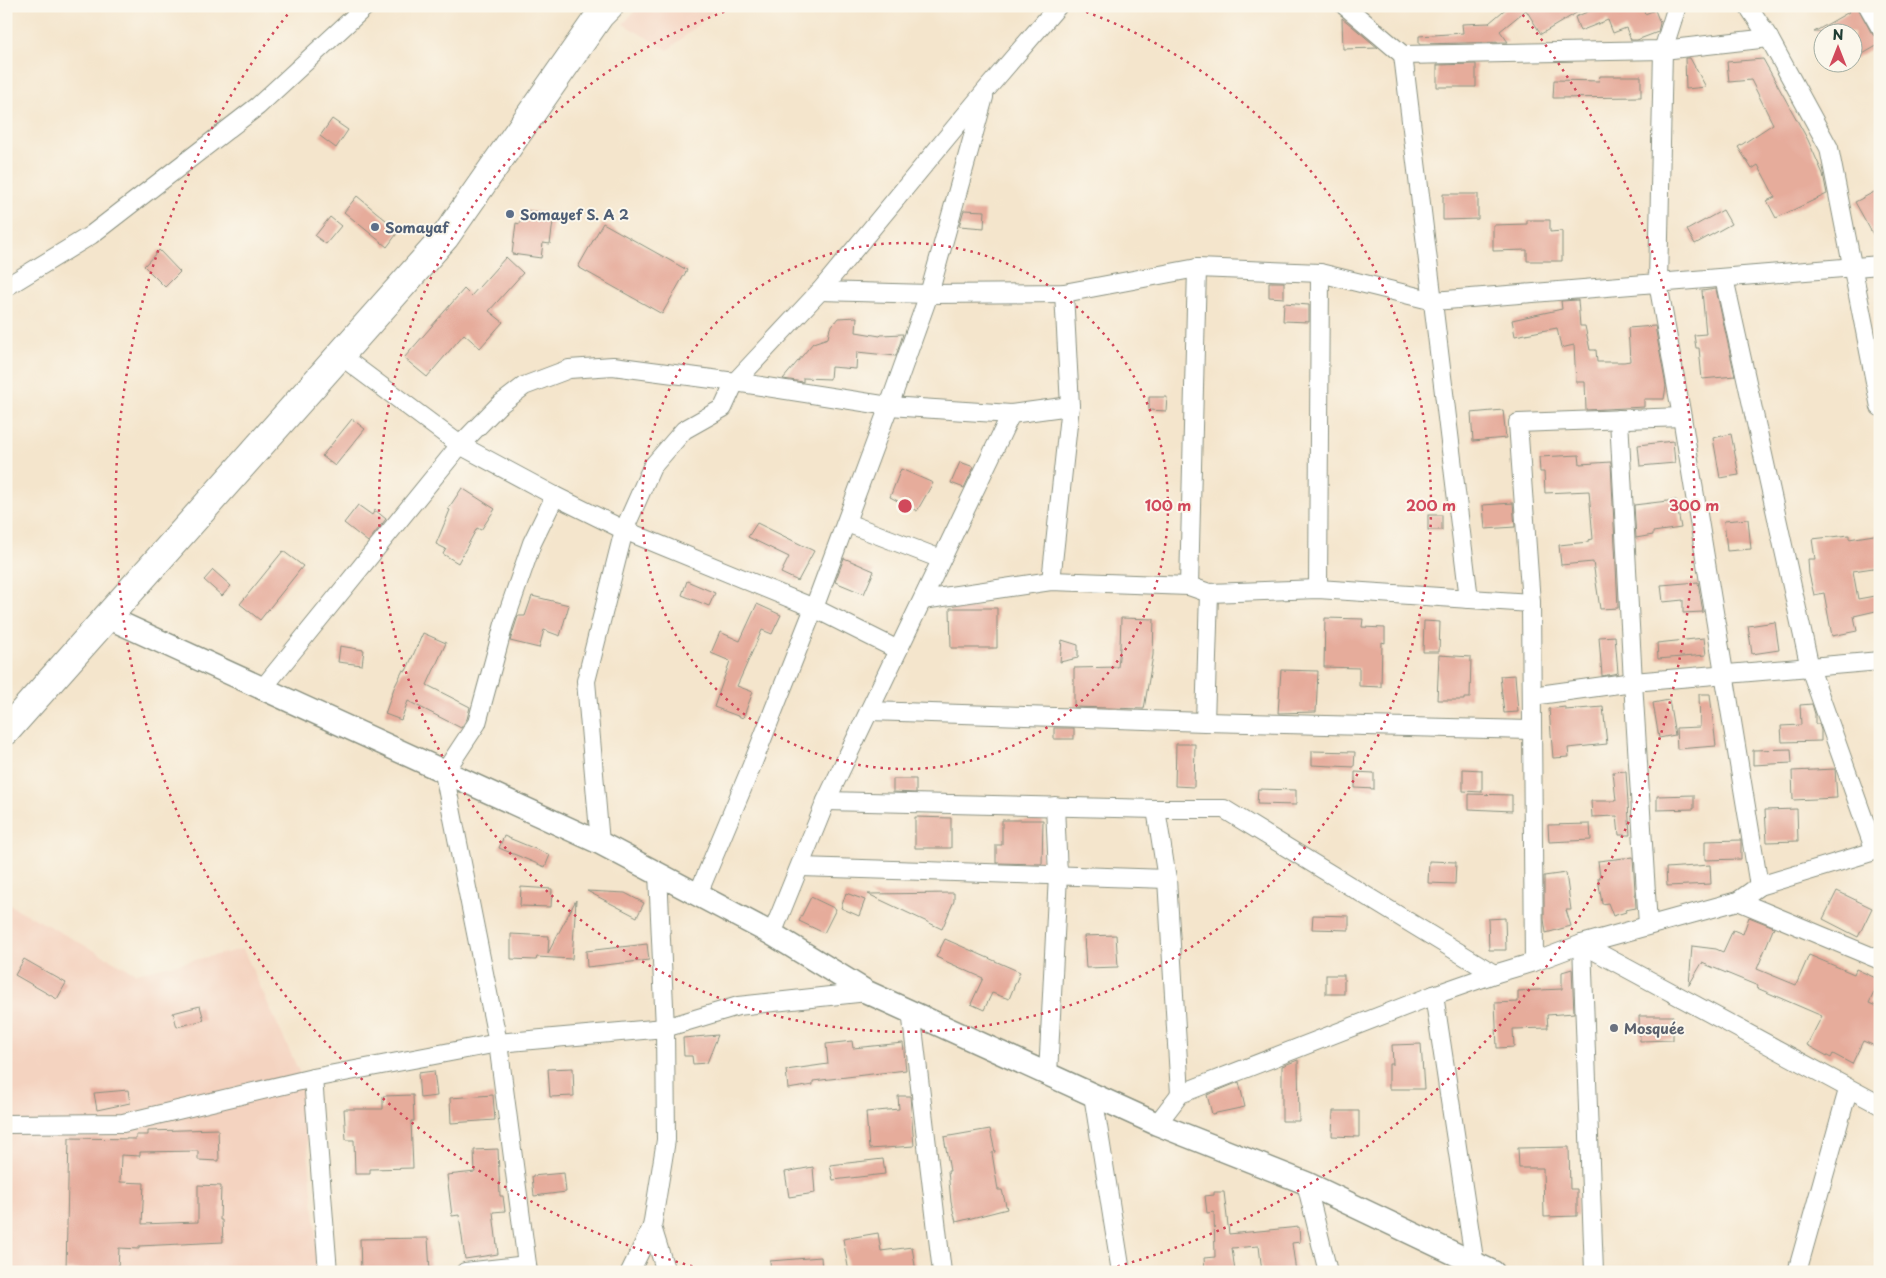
<svg xmlns="http://www.w3.org/2000/svg" width="1886" height="1278" viewBox="0 0 1886 1278" font-family="'Playpen Sans',sans-serif">
<style>
.built{fill:#f4d3c0}
.building{fill:#e6ac9b}
.lines{fill:none;stroke-linecap:round;stroke-linejoin:round}
.minor-casing{stroke:#8a9180;stroke-width:20}
.tertiary-casing{stroke:#8a9180;stroke-width:25}
.primary-casing{stroke:#8a9180;stroke-width:30}
.minor{stroke:#fff;stroke-width:18}
.tertiary{stroke:#fff;stroke-width:22}
.primary{stroke:#fff;stroke-width:28}
.ring{fill:none;stroke:#d1495b;stroke-width:2.5;stroke-dasharray:2.5 5}
.service-dot{fill:#5c6f8a;stroke:#fbf7ec;stroke-width:2}
.worship-dot{fill:#6b7280;stroke:#fbf7ec;stroke-width:2}
.labels{text-anchor:middle;dominant-baseline:central;stroke-width:4;stroke-linejoin:round;paint-order:stroke}
.service-label{font-size:14px;font-weight:bold;fill:#4e5e75;stroke:#fbf7ec;text-anchor:start}
.worship-label{font-size:14px;font-weight:bold;fill:#5b616d;stroke:#fbf7ec;text-anchor:start}
.centre{fill:#d1495b;stroke:#fbf7ec;stroke-width:2.5}
.ring-label{font-size:15px;text-anchor:middle;font-weight:bold;fill:#d1495b;stroke:#fbf7ec;stroke-width:4;stroke-linejoin:round;paint-order:stroke}
</style>
<rect width="100%" height="100%" fill="#fbf7ec"/>
<filter id="ink" filterUnits="userSpaceOnUse"><feTurbulence type="fractalNoise" baseFrequency=".02" numOctaves="2"/><feDisplacementMap in="SourceGraphic" scale="10" xChannelSelector="R" yChannelSelector="G"/><feConvolveMatrix kernelMatrix="1 2 1 2 8 2 1 2 1" color-interpolation-filters="sRGB"/></filter>
<filter id="wash" filterUnits="userSpaceOnUse"><feTurbulence type="fractalNoise" baseFrequency=".0096" numOctaves="4" result="noise"/><feDisplacementMap in="SourceGraphic" scale="20" xChannelSelector="R" yChannelSelector="G"/><feGaussianBlur stdDeviation="1.12" result="paint"/><feColorMatrix in="noise" values="0 0 0 0 0 0 0 0 0 0 0 0 0 0 0 0 0 1.4 0 .05"/><feComposite in="paint" operator="in"/></filter>
<g filter="url(#wash)">
<rect width="100%" height="100%" fill="#f4e5cc"/>
<!-- built -->
<g class="built">
<path d="M639 6H720L668 50 623 24Z"/>
<path d="M6 903 136 973 243 949 301 1076 320 1272H6Z"/>
</g>
<g id="blocks">
<!-- building -->
<g class="building">
<path d="M1509 6H1588L1541 34 1526 10 1500 31 1508 42 1419 44V36L1463 33 1462 24 1489 23Z"/>
<path d="M1602 6H1642L1645 14 1655 10 1660 23 1658 32 1637 40H1631L1626 28 1613 33 1608 20 1580 31 1575 17Z"/>
<path d="M1845 6H1857L1871 32 1874 36 1880 38V44L1854 59V32H1814L1849 12Z"/>
<path d="M1342 18 1352 26 1378 48 1343 49Z"/>
<path d="M1685 58H1690L1706 87 1686 89Z"/>
<path d="M1763 59 1808 140 1823 174 1827 194 1776 218 1767 201 1775 197 1758 165 1752 169 1738 147 1773 124 1751 80 1729 82 1727 62Z"/>
<path d="M1476 64V87H1437V65Z"/>
<path d="M1600 76H1641V97L1553 98 1554 80 1599 81Z"/>
<path d="M332 119 348 130 336 148 320 136Z"/>
<path d="M1880 189V247L1855 202Z"/>
<path d="M1443 194H1478V219L1443 220Z"/>
<path d="M357 196 399 231 387 247 344 212Z"/>
<path d="M522 210 554 214 550 244 543 243 541 258 512 254 516 223 520 224Z"/>
<path d="M964 210 985 211 984 228 959 226Z"/>
<path d="M1723 210 1731 224 1695 244 1687 230Z"/>
<path d="M330 217 341 226 326 244 315 236Z"/>
<path d="M1527 220H1550V232L1562 231V261H1527V250L1493 251V225L1527 224Z"/>
<path d="M603 223 687 270 662 314 578 267Z"/>
<path d="M159 250 180 272 165 287 144 266Z"/>
<path d="M506 257 523 273 489 311 503 322 480 348 464 334 427 377 404 358 464 289 471 296Z"/>
<path d="M1269 282H1284V298L1269 297Z"/>
<path d="M1716 289 1735 376 1702 379 1699 348H1696L1694 335 1706 334 1702 291Z"/>
<path d="M1578 300 1580 326H1585L1590 350H1596L1597 362H1624L1630 361 1628 328 1655 326 1666 386 1664 399H1644V407L1586 410 1585 382H1576L1574 345 1561 348 1557 328 1515 336 1512 320 1562 309 1561 301Z"/>
<path d="M1284 303 1309 305V322L1283 321Z"/>
<path d="M857 317 856 332 880 336 881 335 903 334 896 356 857 352 856 369 831 367 830 379 803 378V382L783 379 813 343 828 338 830 328 838 318Z"/>
<path d="M1149 397H1167L1166 411 1149 410Z"/>
<path d="M1503 410 1506 438 1473 441 1471 413Z"/>
<path d="M352 419 365 429 335 466 322 456Z"/>
<path d="M1731 434 1739 475 1720 478 1713 438Z"/>
<path d="M1673 441 1675 463 1640 466 1638 445Z"/>
<path d="M1579 455 1580 464 1611 462 1618 608 1600 609 1593 562 1561 565 1559 545 1588 542V540L1593 539 1589 491 1545 493 1544 472H1540L1539 457Z"/>
<path d="M960 462 974 467 964 488 951 483Z"/>
<path d="M901 469 933 483 917 511 890 497Z"/>
<path d="M462 488 495 509 481 530 477 528 458 563 443 554 446 549 436 544 450 510 448 509Z"/>
<path d="M1676 500 1681 528 1653 532V535L1636 538 1634 505Z"/>
<path d="M1513 503 1515 527 1485 529 1483 505Z"/>
<path d="M358 505 372 515 375 510 386 519 368 542 344 523Z"/>
<rect x="1428" y="515" width="14" height="15"/>
<path d="M1748 519 1751 549 1727 551 1724 521Z"/>
<path d="M757 523 814 551 798 581 781 573 789 557 748 537Z"/>
<path d="M1880 534V567L1853 571 1858 599 1880 595V610L1854 616 1857 631 1832 636 1824 593 1814 595 1809 574 1808 559H1815L1812 539 1849 535V539Z"/>
<path d="M283 551 303 566 260 620 240 604Z"/>
<path d="M844 558 874 571 864 594 835 582Z"/>
<path d="M213 570 231 586 222 596 204 580Z"/>
<path d="M687 581 715 593 709 606 682 595Z"/>
<path d="M1698 582 1703 612 1683 613V600L1663 602 1661 585Z"/>
<path d="M532 596 569 605 560 636 544 630 539 648 510 641 518 616H525Z"/>
<path d="M757 604 781 615 772 634 762 630 737 686 753 692 743 718 714 707 730 661 711 653 720 632 740 641Z"/>
<path d="M950 608H997V648H951Z"/>
<path d="M1121 618 1154 619 1153 655 1144 709 1074 707V668L1118 667 1120 647Z"/>
<path d="M1325 618 1363 619 1362 627 1385 628V643L1382 642 1381 687 1359 686V668L1324 667Z"/>
<path d="M1424 621 1440 622 1439 652H1423Z"/>
<path d="M1775 622 1779 650 1752 654 1748 626Z"/>
<path d="M423 633 446 643 427 685 470 707 467 719 461 728 408 701 401 720 385 714 394 688 403 670 406 671Z"/>
<path d="M1615 636 1618 673 1602 676 1599 637Z"/>
<path d="M1704 638 1706 655 1658 659 1657 643Z"/>
<path d="M1062 640 1078 645V658L1060 662Z"/>
<path d="M340 646 364 650 362 665 338 662Z"/>
<path d="M1439 655 1471 657 1470 698H1464V700H1437Z"/>
<path d="M1281 670 1318 671 1316 712 1278 713Z"/>
<path d="M1515 675 1518 712 1504 713 1500 676Z"/>
<path d="M1699 694H1710L1716 746 1677 749 1676 728 1700 727Z"/>
<path d="M1669 700 1675 735 1659 738 1653 703Z"/>
<path d="M1812 704 1815 714V724H1819L1821 730V741L1782 742 1781 726 1801 725 1800 705Z"/>
<path d="M1565 707V710L1603 707 1607 744 1568 748 1569 757 1553 758 1549 709Z"/>
<rect x="1054" y="728" width="20" height="11"/>
<path d="M1176 744H1195L1194 787 1175 786Z"/>
<path d="M1791 749 1792 763 1753 765V750Z"/>
<path d="M1312 751 1355 752 1354 767 1312 765Z"/>
<path d="M1463 769 1482 770V792L1463 791Z"/>
<path d="M1835 769 1837 798 1793 800 1792 771Z"/>
<path d="M1626 771 1630 835H1619L1617 816 1592 817 1591 801H1616L1613 772Z"/>
<path d="M1355 772 1374 773V789L1355 788Z"/>
<path d="M893 779H916V793L893 792Z"/>
<path d="M1258 789 1296 790V805L1257 804Z"/>
<path d="M1469 794 1512 795V811L1469 809Z"/>
<path d="M1694 795V809L1657 810V796Z"/>
<path d="M1797 809 1798 841 1767 842 1765 810Z"/>
<path d="M915 817 951 818V848H915Z"/>
<path d="M1002 820H1043L1042 864 996 863V845H1002Z"/>
<path d="M1590 824 1591 840 1549 842 1548 825Z"/>
<path d="M504 836 550 855 545 867 499 848Z"/>
<path d="M1741 840V859L1705 860V841Z"/>
<path d="M1633 857 1636 908 1625 910 1626 912 1613 916 1608 903 1602 904 1598 878H1600L1598 861Z"/>
<path d="M1429 861 1456 862 1455 884 1428 883Z"/>
<path d="M1710 865 1711 884 1667 886 1666 868Z"/>
<path d="M1566 873 1571 910H1566L1571 926 1546 933 1544 919V876Z"/>
<path d="M521 887 552 889 551 907 520 906Z"/>
<path d="M587 891 625 893 644 903 637 917Z"/>
<path d="M1837 891 1872 908 1858 937 1823 919Z"/>
<path d="M846 893 865 900 859 916 841 908Z"/>
<path d="M954 893V901L942 929 868 894Z"/>
<path d="M811 897 836 909 824 933 799 921Z"/>
<path d="M576 900 572 959 537 957 536 960 511 959V934L549 936 548 953Z"/>
<path d="M1313 915 1349 916V930L1312 929Z"/>
<path d="M1749 917 1774 927 1757 969 1796 985 1809 955 1854 974 1856 969 1880 980 1869 1003 1880 1008V1048L1863 1041 1852 1064 1833 1054 1831 1058 1807 1045 1822 1016 1757 988 1758 986 1702 963 1689 985 1692 946 1716 949 1723 952 1733 930 1743 934Z"/>
<path d="M1505 918 1506 950H1489L1488 919Z"/>
<path d="M1116 935 1118 967 1086 968 1084 936Z"/>
<path d="M945 939 1020 972 1009 999 992 993 984 1010 971 1004 983 978 936 957Z"/>
<path d="M647 944 649 960 587 967 586 951Z"/>
<path d="M24 959 66 983 57 999 15 975Z"/>
<path d="M1572 969 1574 1013 1547 1015 1548 1028 1513 1029 1514 1047 1497 1048 1495 1003 1518 1002V991L1562 989V972Z"/>
<rect x="1326" y="975" width="18" height="19"/>
<path d="M200 1006 204 1020 177 1027 173 1013Z"/>
<path d="M1639 1016H1673V1040L1640 1041Z"/>
<path d="M718 1035 707 1063 693 1064 692 1056H684L683 1038Z"/>
<path d="M852 1041 853 1048 903 1043 906 1070 813 1081V1085L788 1089 786 1070 828 1064 826 1044Z"/>
<path d="M1421 1044 1424 1089H1389V1064H1393L1392 1045Z"/>
<path d="M1298 1060 1299 1121H1282V1066Z"/>
<path d="M573 1068 574 1096 550 1097 548 1069Z"/>
<path d="M434 1071 437 1096 420 1098 418 1073Z"/>
<path d="M1239 1082 1245 1107 1212 1114 1207 1095Z"/>
<path d="M128 1090 130 1103 97 1110 94 1093Z"/>
<path d="M413 1095 414 1121H411L413 1168 370 1169V1174H355L354 1140H346L344 1109H383V1096Z"/>
<path d="M493 1095 495 1120 451 1123 450 1098Z"/>
<path d="M898 1096H910L914 1146 869 1149 866 1112 899 1109Z"/>
<path d="M1333 1111H1359V1137L1332 1136Z"/>
<path d="M218 1129 219 1161 198 1160V1151L140 1152V1156L121 1155 120 1182 144 1183 142 1224 198 1222V1185L221 1186 220 1220H222L223 1242 139 1246V1249L119 1248 118 1270 66 1269 69 1138 136 1139V1135H148V1131Z"/>
<path d="M990 1129 995 1152 992 1153 998 1190H1002L1007 1209 956 1222 951 1202 948 1171H950L944 1137Z"/>
<path d="M1569 1147 1570 1189H1577V1216L1544 1217 1543 1168H1519L1518 1148Z"/>
<path d="M498 1149 500 1196H503L505 1211 493 1212 498 1254 465 1259 459 1215 452 1216 447 1175 475 1172 474 1150Z"/>
<path d="M883 1159 885 1174 833 1180 830 1165Z"/>
<path d="M813 1167 815 1193 789 1197 785 1172Z"/>
<path d="M564 1173 566 1192 534 1196 532 1176Z"/>
<path d="M1214 1192H1224L1229 1234 1299 1227 1300 1242 1292 1243 1296 1272H1262L1259 1246 1232 1248 1235 1272H1205L1204 1258 1215 1257 1214 1212 1207 1213 1205 1196 1214 1195Z"/>
<path d="M878 1233 881 1251 912 1247 916 1272H849L843 1239Z"/>
<path d="M428 1238 430 1272H361L360 1239Z"/>
<path d="M821 1257 822 1272H771L770 1261Z"/>
</g>
</g>
</g>
<g filter="url(#ink)">
<use href="#blocks" fill-opacity="0" stroke="#8a9180" stroke-width="1"/>
<g class="lines">
<defs>
<g id="minor">
<path d="M1345 6 1403 55 1663 50 1769 38"/>
<path d="M1677 6 1663 50 1658 283 1682 417 1759 886"/>
<path d="M1748 6 1769 38 1829 148 1880 407"/>
<path d="M1868 6 1880 27"/>
<path d="M1403 55 1469 599"/>
<path d="M1724 278 1810 668 1875 851"/>
<path d="M6 287 91 235 258 106 366 6"/>
<path d="M820 291 929 294 1064 293 1197 268 1320 273 1434 301 1880 265"/>
<path d="M341 356 460 445 555 496 624 530 814 608 898 650"/>
<path d="M1619 419 1633 682 1648 925"/>
<path d="M847 523 941 559"/>
<path d="M1051 581 1070 406 1064 293"/>
<path d="M1189 586 1197 268"/>
<path d="M1318 589 1320 273"/>
<path d="M923 600 1051 581 1189 586 1209 593 1318 589 1531 603"/>
<path d="M263 688 460 445 498 406 524 386 569 369 613 366 735 382 889 406 1011 414 1070 406"/>
<path d="M1532 696 1633 682 1880 661"/>
<path d="M869 711 1205 722 1531 730"/>
<path d="M1205 722 1209 593"/>
<path d="M826 801 1156 809H1224L1494 974"/>
<path d="M1156 809 1167 879 1180 1094"/>
<path d="M600 843 586 681 624 530 652 467 684 430 723 408 735 382 820 291 986 90 1058 6"/>
<path d="M801 867 1167 879"/>
<path d="M658 873 665 1028 666 1140 652 1227 666 1272"/>
<path d="M698 894 750 770 814 608 889 406 929 294 984 97"/>
<path d="M1738 901 1880 960"/>
<path d="M772 934 826 801 1011 414"/>
<path d="M1582 944 1880 1105"/>
<path d="M1582 944 1594 1272"/>
<path d="M1534 962 1531 603 1518 423 1682 417"/>
<path d="M1434 995 1476 1272"/>
<path d="M911 1011 942 1272"/>
<path d="M1048 1075 1058 875 1055 806"/>
<path d="M313 1078 328 1272"/>
<path d="M1093 1095 1121 1272"/>
<path d="M6 1124 123 1123 313 1078 498 1043 665 1028 738 1006 867 992"/>
<path d="M1157 1124 1180 1094 1434 995 1494 974 1534 962 1582 944 1738 901 1759 886 1875 851H1880"/>
<path d="M1306 1183 1328 1272"/>
<path d="M465 1272 527 1265"/>
<path d="M528 1272 498 1043 444 773 477 723 504 624 532 543 555 496"/>
<path d="M630 1272 652 1227"/>
<path d="M1797 1272 1848 1090"/>
</g>
<path id="tertiary" d="M107 617 600 843 772 934 867 992 1157 1124 1306 1183 1493 1272"/>
<path id="primary" d="M6 731 445 237 600 15 609 6"/>
</defs>
<!-- minor casing -->
<use href="#minor" class="minor-casing"/>
<!-- tertiary casing -->
<use href="#tertiary" class="tertiary-casing"/>
<!-- primary casing -->
<use href="#primary" class="primary-casing"/>
<!-- minor -->
<use href="#minor" class="minor"/>
<!-- tertiary -->
<use href="#tertiary" class="tertiary"/>
<!-- primary -->
<use href="#primary" class="primary"/>
</g>
</g>
<!-- distance rings -->
<g class="ring">
<circle cx="905" cy="506" r="263"/>
<path d="M1072 7A526 526 0 1 1 738 7"/>
<path d="M714 1272A789 789 0 0 1 292 9M1518 9A789 789 0 0 1 1096 1272"/>
</g>
<!-- markers -->
<g class="service-dot">
<circle cx="510" cy="214" r="5"/>
<circle cx="375" cy="227" r="5"/>
</g>
<circle class="worship-dot" cx="1614" cy="1028" r="5"/>
<g class="labels">
<!-- service labels -->
<g class="service-label">
<text x="520" y="214">Somayef S. A 2</text>
<text x="385" y="227">Somayaf</text>
</g>
<!-- worship labels -->
<g class="worship-label">
<text x="1624" y="1028">Mosquée</text>
</g>
</g>
<circle cx="905" cy="506" r="8" class="centre"/>
<g class="ring-label">
<text x="1168" y="511">100 m</text>
<text x="1431" y="511">200 m</text>
<text x="1694" y="511">300 m</text>
</g>
<!-- margin -->
<rect width="1886" height="1278" fill="none" stroke="#fbf7ec" stroke-width="25"/>
<!-- north arrow -->
<g transform="translate(1838 48)"><circle r="24" fill="#fbf7ec" stroke="#a3ada2"/>
<path d="M0-4L9 19L0 12L-9 19Z" fill="#d1495b"/>
<text y="-8" font-size="14" font-weight="bold" text-anchor="middle" fill="#1f3d34">N</text>
</g>
</svg>
